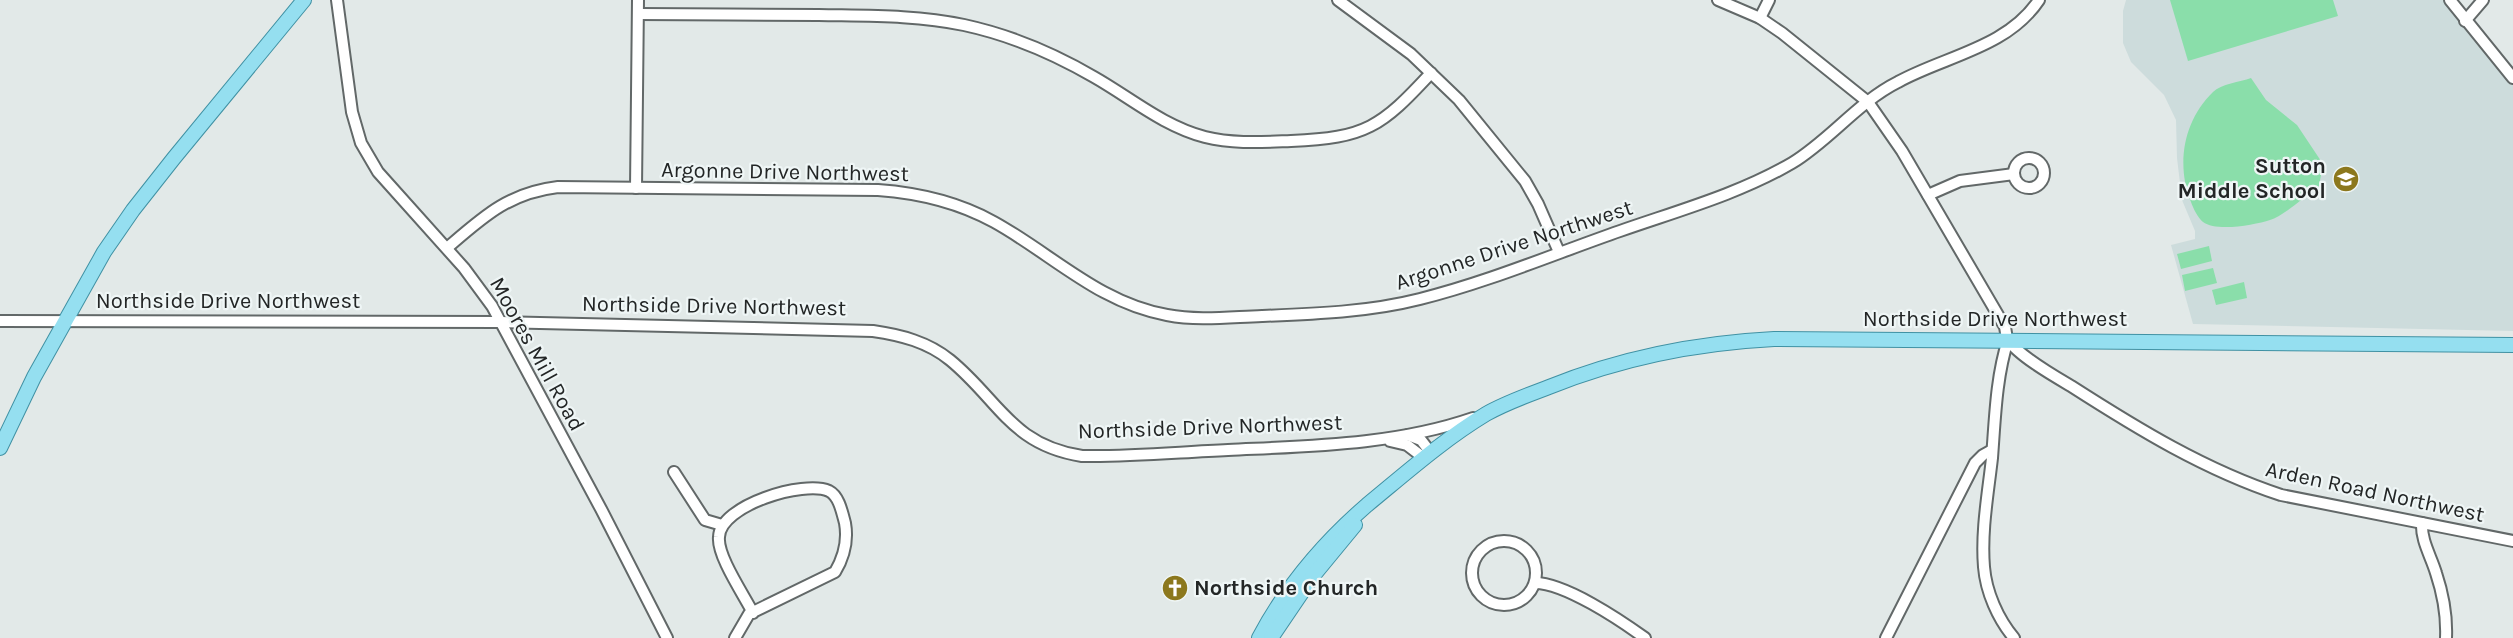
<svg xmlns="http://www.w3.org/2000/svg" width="2513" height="638" viewBox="0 0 2513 638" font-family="Karla,sans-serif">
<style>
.built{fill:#cddcdc}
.pitch{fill:#8adeaa}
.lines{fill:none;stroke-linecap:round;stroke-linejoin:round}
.minor-casing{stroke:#626868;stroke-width:14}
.major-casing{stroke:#4091a3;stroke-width:16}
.minor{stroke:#fff;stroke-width:10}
.major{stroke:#95dff0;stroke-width:14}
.labels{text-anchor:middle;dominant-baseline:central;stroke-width:4.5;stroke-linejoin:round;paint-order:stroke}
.poi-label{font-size:22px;font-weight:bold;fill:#232626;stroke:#eff6f6;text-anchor:end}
.street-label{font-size:22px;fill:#232626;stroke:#eff6f6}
</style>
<rect width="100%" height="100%" fill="#e2e9e8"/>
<!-- built -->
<path class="built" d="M2126 0H2446L2470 36 2513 84V331L2193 324 2171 245 2195 239V231L2182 200 2177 158 2176 120 2164 95 2131 62 2123 43V11Z"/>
<!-- pitch -->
<g class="pitch">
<path d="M2170 0H2333L2338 16 2188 61Z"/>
<path d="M2251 78 2266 100 2297 125 2323 164 2319 186C2306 195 2284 216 2270 220 2255 225 2216 232 2203 222 2198 218 2193 208 2191 202 2176 165 2183 121 2213 92 2221 84 2240 82 2251 78Z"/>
<path d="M2209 246 2212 261 2181 269 2177 254Z"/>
<path d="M2213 268 2217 283 2185 291 2182 275Z"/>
<path d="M2244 282 2247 298 2216 305 2212 290Z"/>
</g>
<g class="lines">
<defs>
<g id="minor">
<path d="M337 0 352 112 361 143 378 172 464 268 492 306 601 509 667 638"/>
<path d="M1338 0 1411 54 1459 100 1525 181 1538 204 1559 252"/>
<path d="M1718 0 1760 18 1782 33 1868 102 1902 151 2005 327C2006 331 2006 337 2008 340 2019 356 2054 376 2071 386 2138 429 2205 470 2281 495L2513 541"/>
<path d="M2450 0 2513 78"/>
<path d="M638 14C698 14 759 15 819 15 868 16 916 15 964 25 1010 35 1053 53 1094 77 1131 98 1163 126 1205 137 1233 144 1262 142 1291 141 1366 138 1381 127 1431 73"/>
<path d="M1760 18 1769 0"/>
<path d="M2465 21 2483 0"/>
<circle cx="2029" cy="173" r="15"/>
<path d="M636 188 638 0"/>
<path d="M1928 195 1960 181 2014 174"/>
<path d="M447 248C483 217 508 193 558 187L878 190C919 193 958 202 994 222 1052 254 1099 303 1167 315 1198 321 1230 317 1262 316 1315 314 1369 312 1420 299 1488 282 1554 254 1620 231 1677 211 1739 194 1792 163 1830 140 1858 102 1898 82 1945 56 2007 48 2039 0"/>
<path d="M0 321 501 322 873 331C901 335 928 342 950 360 999 400 1011 445 1082 456 1130 457 1180 452 1228 450 1310 446 1395 445 1473 418"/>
<path d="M2008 340C1996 377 1995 419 1992 458 1988 494 1981 531 1984 567 1986 592 1998 619 2014 638"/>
<path d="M1408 435 1421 440 1431 453"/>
<path d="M1390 441 1407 445 1424 458"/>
<path d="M674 472 705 520 722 525"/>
<path d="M2422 523C2421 541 2431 556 2436 573 2443 594 2447 616 2446 638"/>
<circle cx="1504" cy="573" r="32"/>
<path d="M1535 583C1565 583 1620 620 1645 638"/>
<path d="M735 638 749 614 835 572C844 557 848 540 845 523 842 512 839 496 829 491 804 480 720 505 719 537 717 556 744 595 753 613"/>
<path d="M1886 638 1975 463 1983 455 1992 450"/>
</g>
<g id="major">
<path d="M0 448 34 377 104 252 133 210 174 158 304 0"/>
<path d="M1259 638C1286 587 1323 543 1367 505 1406 473 1443 440 1486 414 1505 403 1528 395 1549 387 1621 358 1696 343 1774 339L2513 345"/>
<path d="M1271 638 1313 576 1355 525"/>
</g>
</defs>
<!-- minor casing -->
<use href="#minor" class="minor-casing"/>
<!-- major casing -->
<use href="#major" class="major-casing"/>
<!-- minor -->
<use href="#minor" class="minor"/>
<!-- major -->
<use href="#major" class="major"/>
</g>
<!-- icons -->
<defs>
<symbol id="school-disc" viewBox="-11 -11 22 22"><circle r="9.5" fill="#8c781d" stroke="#eff6f6"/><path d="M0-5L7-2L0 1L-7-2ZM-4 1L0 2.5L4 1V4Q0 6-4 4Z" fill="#fff"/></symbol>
<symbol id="church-disc" viewBox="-11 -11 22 22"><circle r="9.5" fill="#8c781d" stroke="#eff6f6"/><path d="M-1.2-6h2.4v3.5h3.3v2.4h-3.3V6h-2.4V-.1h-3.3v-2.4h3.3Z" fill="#fff"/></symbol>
</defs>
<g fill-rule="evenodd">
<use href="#school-disc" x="2331" y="164" width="30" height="30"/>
<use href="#church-disc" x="1160" y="573" width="30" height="30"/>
</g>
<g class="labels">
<!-- poi labels -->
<g class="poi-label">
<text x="2326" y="166">Sutton<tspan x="2326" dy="25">Middle School</tspan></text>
<text x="1194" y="588" text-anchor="start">Northside Church</text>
</g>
<!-- street labels -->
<g class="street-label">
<text transform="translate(785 172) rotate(1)">Argonne Drive Northwest</text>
<text transform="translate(1514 245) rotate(-18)">Argonne Drive Northwest</text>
<text x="228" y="301">Northside Drive Northwest</text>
<text transform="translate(714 306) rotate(1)">Northside Drive Northwest</text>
<text x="1995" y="319">Northside Drive Northwest</text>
<text transform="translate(537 354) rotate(61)">Moores Mill Road</text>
<text transform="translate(1210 427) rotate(-2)">Northside Drive Northwest</text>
<text transform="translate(2375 492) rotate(12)">Arden Road Northwest</text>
</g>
</g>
</svg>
